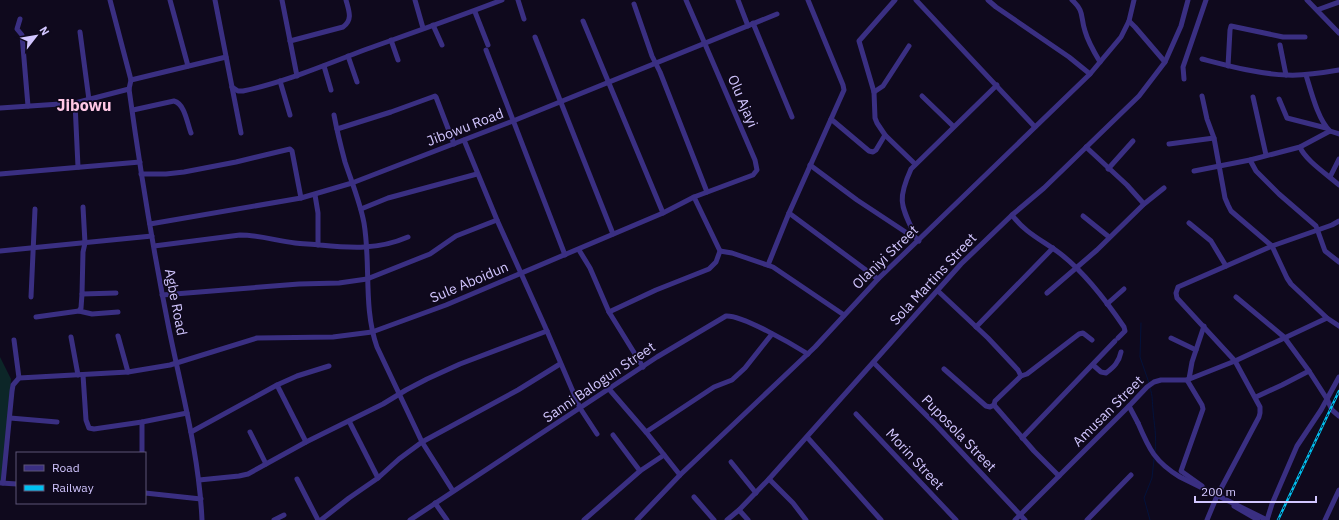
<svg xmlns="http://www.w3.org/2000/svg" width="1339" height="520" viewBox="0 0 1339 520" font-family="'IBM Plex Sans',sans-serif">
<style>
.grass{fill:#0c2628}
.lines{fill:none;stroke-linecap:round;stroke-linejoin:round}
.stream{stroke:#03123c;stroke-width:1}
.minor{stroke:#3a2f82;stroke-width:5}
.rail-casing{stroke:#00c1f1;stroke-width:2.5}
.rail{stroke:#0f091d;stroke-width:1;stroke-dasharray:3;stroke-linecap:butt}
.minor-bridge{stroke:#3a2f82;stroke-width:5}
.labels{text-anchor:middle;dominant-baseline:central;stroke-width:3.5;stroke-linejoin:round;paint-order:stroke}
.street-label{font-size:14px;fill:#d2c6ff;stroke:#0f091d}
.quarter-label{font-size:16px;font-weight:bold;fill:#ffc8e5;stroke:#0f091d}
</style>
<rect width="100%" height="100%" fill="#0f091d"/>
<!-- grass -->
<path class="grass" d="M0 357 11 379 4 482 0 481Z"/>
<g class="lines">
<!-- stream -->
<g class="stream">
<path d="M1141 323 1140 357 1149 383"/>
<path d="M1150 388C1153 396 1152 402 1153 410 1154 424 1157 437 1155 452"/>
<path d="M1150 520 1144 498 1152 478 1154 459"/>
</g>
<!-- minor -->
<g class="minor">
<path d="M110 0 131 80 129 89C140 169 153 249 169 329 182 393 199 454 202 520"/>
<path d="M170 0 188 66"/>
<path d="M215 0 241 133"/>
<path d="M282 0 297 76"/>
<path d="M415 0 423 28"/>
<path d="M518 0 524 19"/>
<path d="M738 0 748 26"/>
<path d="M895 0 859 41 874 92 875 118 877 123 885 135 915 164"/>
<path d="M916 0 1035 127"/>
<path d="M988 0 996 7 1069 57 1090 74"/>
<path d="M1072 0C1085 12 1080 16 1085 31 1088 42 1094 52 1100 62"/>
<path d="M1307 0 1339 33"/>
<path d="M634 4 652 56 660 72 707 192"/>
<path d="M1317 10 1339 2"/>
<path d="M475 12 488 45"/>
<path d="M20 19 17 29 22 35 28 106"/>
<path d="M583 21 663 213"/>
<path d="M1129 21 1135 27 1165 62"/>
<path d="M753 23 792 117"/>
<path d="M433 25 442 45"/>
<path d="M80 32 89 100"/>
<path d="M535 37 613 234"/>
<path d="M391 40 398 60"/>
<path d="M290 41 343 27C353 20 349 11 346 0"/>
<path d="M1280 45 1286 75"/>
<path d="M486 50 565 255"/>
<path d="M348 56 357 82"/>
<path d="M1202 59C1229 66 1258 74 1287 75 1304 76 1322 73 1339 70"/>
<path d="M324 66 331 90"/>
<path d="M1228 66 1230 30 1231 26 1283 37H1305"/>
<path d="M1306 75C1311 91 1318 120 1330 131"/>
<path d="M1184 79 1183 67 1206 0"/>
<path d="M131 80 226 57"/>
<path d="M280 81 290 115"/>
<path d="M232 87 238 91H243C286 82 327 64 367 49 412 33 458 17 502 0"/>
<path d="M874 92 883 86 909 46"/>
<path d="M922 96 953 126"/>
<path d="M1202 96 1207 119 1214 138 1225 198 1228 205 1231 211 1272 246 1287 278 1291 284 1327 318 1339 326"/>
<path d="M1253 97 1266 155"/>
<path d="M1279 99 1287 118 1326 128"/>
<path d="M75 103 78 167"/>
<path d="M0 108 75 103 129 89"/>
<path d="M133 110 174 101C185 104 187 123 191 133"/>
<path d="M334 115C337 131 341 147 345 162 352 183 360 202 364 223 371 264 363 308 377 347L422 442 453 491"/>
<path d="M831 119 869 151 873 152 876 150 885 135"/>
<path d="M337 129 391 112 435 96 436 97 454 144"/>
<path d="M464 140 497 220 547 331 580 408 597 434"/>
<path d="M1169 144 1214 138"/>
<path d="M1086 147 1127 185 1144 204"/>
<path d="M1300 147C1305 160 1328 175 1339 185"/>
<path d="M1250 160 1256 171 1279 194 1316 226 1325 251 1339 262"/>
<path d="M810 165 857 200 907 233 911 235H913L919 241"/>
<path d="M1108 169 1133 141"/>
<path d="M1194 171 1250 160 1300 147 1330 131 1339 134"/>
<path d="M0 174 140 162"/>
<path d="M141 174H166L184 172 236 162 290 149 292 151 301 198"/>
<path d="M1330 177 1339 159"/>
<path d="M315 195 318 213V245"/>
<path d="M83 207 85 243 83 252 82 294 116 293"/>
<path d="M361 209 388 198 477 174"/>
<path d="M789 213 878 279"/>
<path d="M1012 215C1026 234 1044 241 1062 255 1086 274 1107 302 1124 327L1125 331 1118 338"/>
<path d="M1083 216 1109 237"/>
<path d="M1189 223 1211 241 1226 266"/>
<path d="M150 224 301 198 352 183 513 121 777 14"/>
<path d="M913 235V231C900 204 898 198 911 169L997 85"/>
<path d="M154 246 240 235C259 235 277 241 295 243 303 244 312 244 320 245 351 248 378 250 408 237"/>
<path d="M579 250 590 268 609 312 643 367"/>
<path d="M0 251 152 236"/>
<path d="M720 251 732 253 773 267 844 315"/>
<path d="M768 265 789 213 844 90 843 85 808 0"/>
<path d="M938 291 988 338 1018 370 1021 376"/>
<path d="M1047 293 1097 250 1144 204 1164 188"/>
<path d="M162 295 299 284 339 283 367 279 430 254 456 236 497 220"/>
<path d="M31 297 35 209"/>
<path d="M1236 297 1284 337 1309 371 1327 399 1332 410 1339 416"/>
<path d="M1107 304 1124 289"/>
<path d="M79 311 92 314 118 312"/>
<path d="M609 312 656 290 709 269 716 262 720 251 694 197"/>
<path d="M36 317 79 311 81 308 82 294"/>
<path d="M976 327 1053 248"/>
<path d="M118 336 128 372"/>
<path d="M71 337 78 375"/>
<path d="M1171 338 1196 350"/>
<path d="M14 340 19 378"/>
<path d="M874 363 936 425 1025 520"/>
<path d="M1093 365 1101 372 1106 373C1114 367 1119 362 1121 352"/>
<path d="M944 369 986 406 990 407 994 405 1034 451 1059 476"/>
<path d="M83 375 86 420 89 428 94 429 142 422 187 413"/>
<path d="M1189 379 1192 362 1204 326"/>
<path d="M1187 380 1202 405 1203 409 1181 471 1202 486"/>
<path d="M277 385 306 442"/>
<path d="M609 389 646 432 680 475"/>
<path d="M1256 397 1282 385 1309 371"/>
<path d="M994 405 995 401 1021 376 1027 374 1079 334 1083 333 1092 340"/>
<path d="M1129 406 1138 423"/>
<path d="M856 414 956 520"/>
<path d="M10 418 57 422"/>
<path d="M349 421 378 478"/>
<path d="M142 422V453"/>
<path d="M191 432 277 385 297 376 329 366"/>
<path d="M250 432 266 464"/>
<path d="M646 432 714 387 732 380 745 368 772 334"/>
<path d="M613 435 640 471"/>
<path d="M807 437 881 520"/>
<path d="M1022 438 1115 341"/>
<path d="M731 462 756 493"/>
<path d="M297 479 318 520"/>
<path d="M769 479 793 503 806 520"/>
<path d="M199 480 239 476 248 474 306 442 383 404 406 390 427 379 460 364 547 331"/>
<path d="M1 483 17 484"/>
<path d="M3 483 12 391 13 385 19 378 128 372 170 365 257 338 333 337 372 332 446 305 663 213 694 197 753 175 757 170 755 160 686 0"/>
<path d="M145 493 201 499"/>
<path d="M694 497 714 520"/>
<path d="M435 503 447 520"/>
<path d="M1234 506 1258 520"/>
<path d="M739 510 748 520"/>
<path d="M274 520 284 515"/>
<path d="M321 520 349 498 378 478 399 459 422 442 518 390 560 364"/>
<path d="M410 520 657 357 726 316C742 315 792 344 808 354"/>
<path d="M584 520 640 471 664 455"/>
<path d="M637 520 680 475 815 347 878 279 1090 74 1121 37 1129 21 1134 0"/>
<path d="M727 520 739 510 769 479 961 264 1012 215 1044 188 1139 96 1165 62 1181 26 1188 0"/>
<path d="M1015 520 1129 406 1147 387 1154 382 1161 380H1187L1235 361 1327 318"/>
<path d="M1087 520 1131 475"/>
<path d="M1207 520 1217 496 1259 417 1260 413V407L1235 361 1177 298 1176 293 1178 287 1272 246 1332 225 1339 221"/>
<path d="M1267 520 1272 504 1297 446 1321 410 1339 377"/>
<path d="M1325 520 1339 490"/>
</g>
<defs>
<path id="rail" d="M1278 520 1339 391"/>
</defs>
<!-- rail casing -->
<use href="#rail" class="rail-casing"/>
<!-- rail -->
<use href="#rail" class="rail"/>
<!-- minor-bridge -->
<path class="minor-bridge" d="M1138 423C1149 449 1155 462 1180 477L1267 520"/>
</g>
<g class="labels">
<!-- street labels -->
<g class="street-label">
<text transform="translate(743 101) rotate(67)">Olu Ajayi</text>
<text transform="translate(465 127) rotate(-21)">Jibowu Road</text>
<text transform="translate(885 257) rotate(-44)">Olaniyi Street</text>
<text transform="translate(933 279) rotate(-47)">Sola Martins Street</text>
<text transform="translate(469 282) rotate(-23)">Sule Aboidun</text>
<text transform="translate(176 302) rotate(79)">Agbe Road</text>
<text transform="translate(599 382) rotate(-34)">Sanni Balogun Street</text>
<text transform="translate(1108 411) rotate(-45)">Amusan Street</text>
<text transform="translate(959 433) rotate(46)">Puposola Street</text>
<text transform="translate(915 459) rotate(47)">Morin Street</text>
</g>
<!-- quarter labels -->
<g class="quarter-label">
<text x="84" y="105">Jibowu</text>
</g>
</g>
<!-- legend -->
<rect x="16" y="452" width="130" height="52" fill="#0f091d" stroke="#5d5577"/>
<rect x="24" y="465" width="20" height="6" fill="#3a2f82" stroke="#5d5577"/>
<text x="52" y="472" font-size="12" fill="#d2c6ff">Road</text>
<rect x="24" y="485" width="20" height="6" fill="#00c1f1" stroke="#5d5577"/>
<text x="52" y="492" font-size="12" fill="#d2c6ff">Railway</text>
<!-- north arrow -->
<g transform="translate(36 36) rotate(59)" stroke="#0f091d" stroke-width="3" paint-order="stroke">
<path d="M0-3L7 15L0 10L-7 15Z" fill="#d2c6ff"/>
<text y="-6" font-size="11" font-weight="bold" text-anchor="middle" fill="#d2c6ff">N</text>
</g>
<!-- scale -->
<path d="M1195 496v6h121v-6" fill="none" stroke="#d2c6ff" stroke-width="2"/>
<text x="1201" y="496" font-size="12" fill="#d2c6ff" stroke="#0f091d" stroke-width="3" paint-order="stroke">200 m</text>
</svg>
